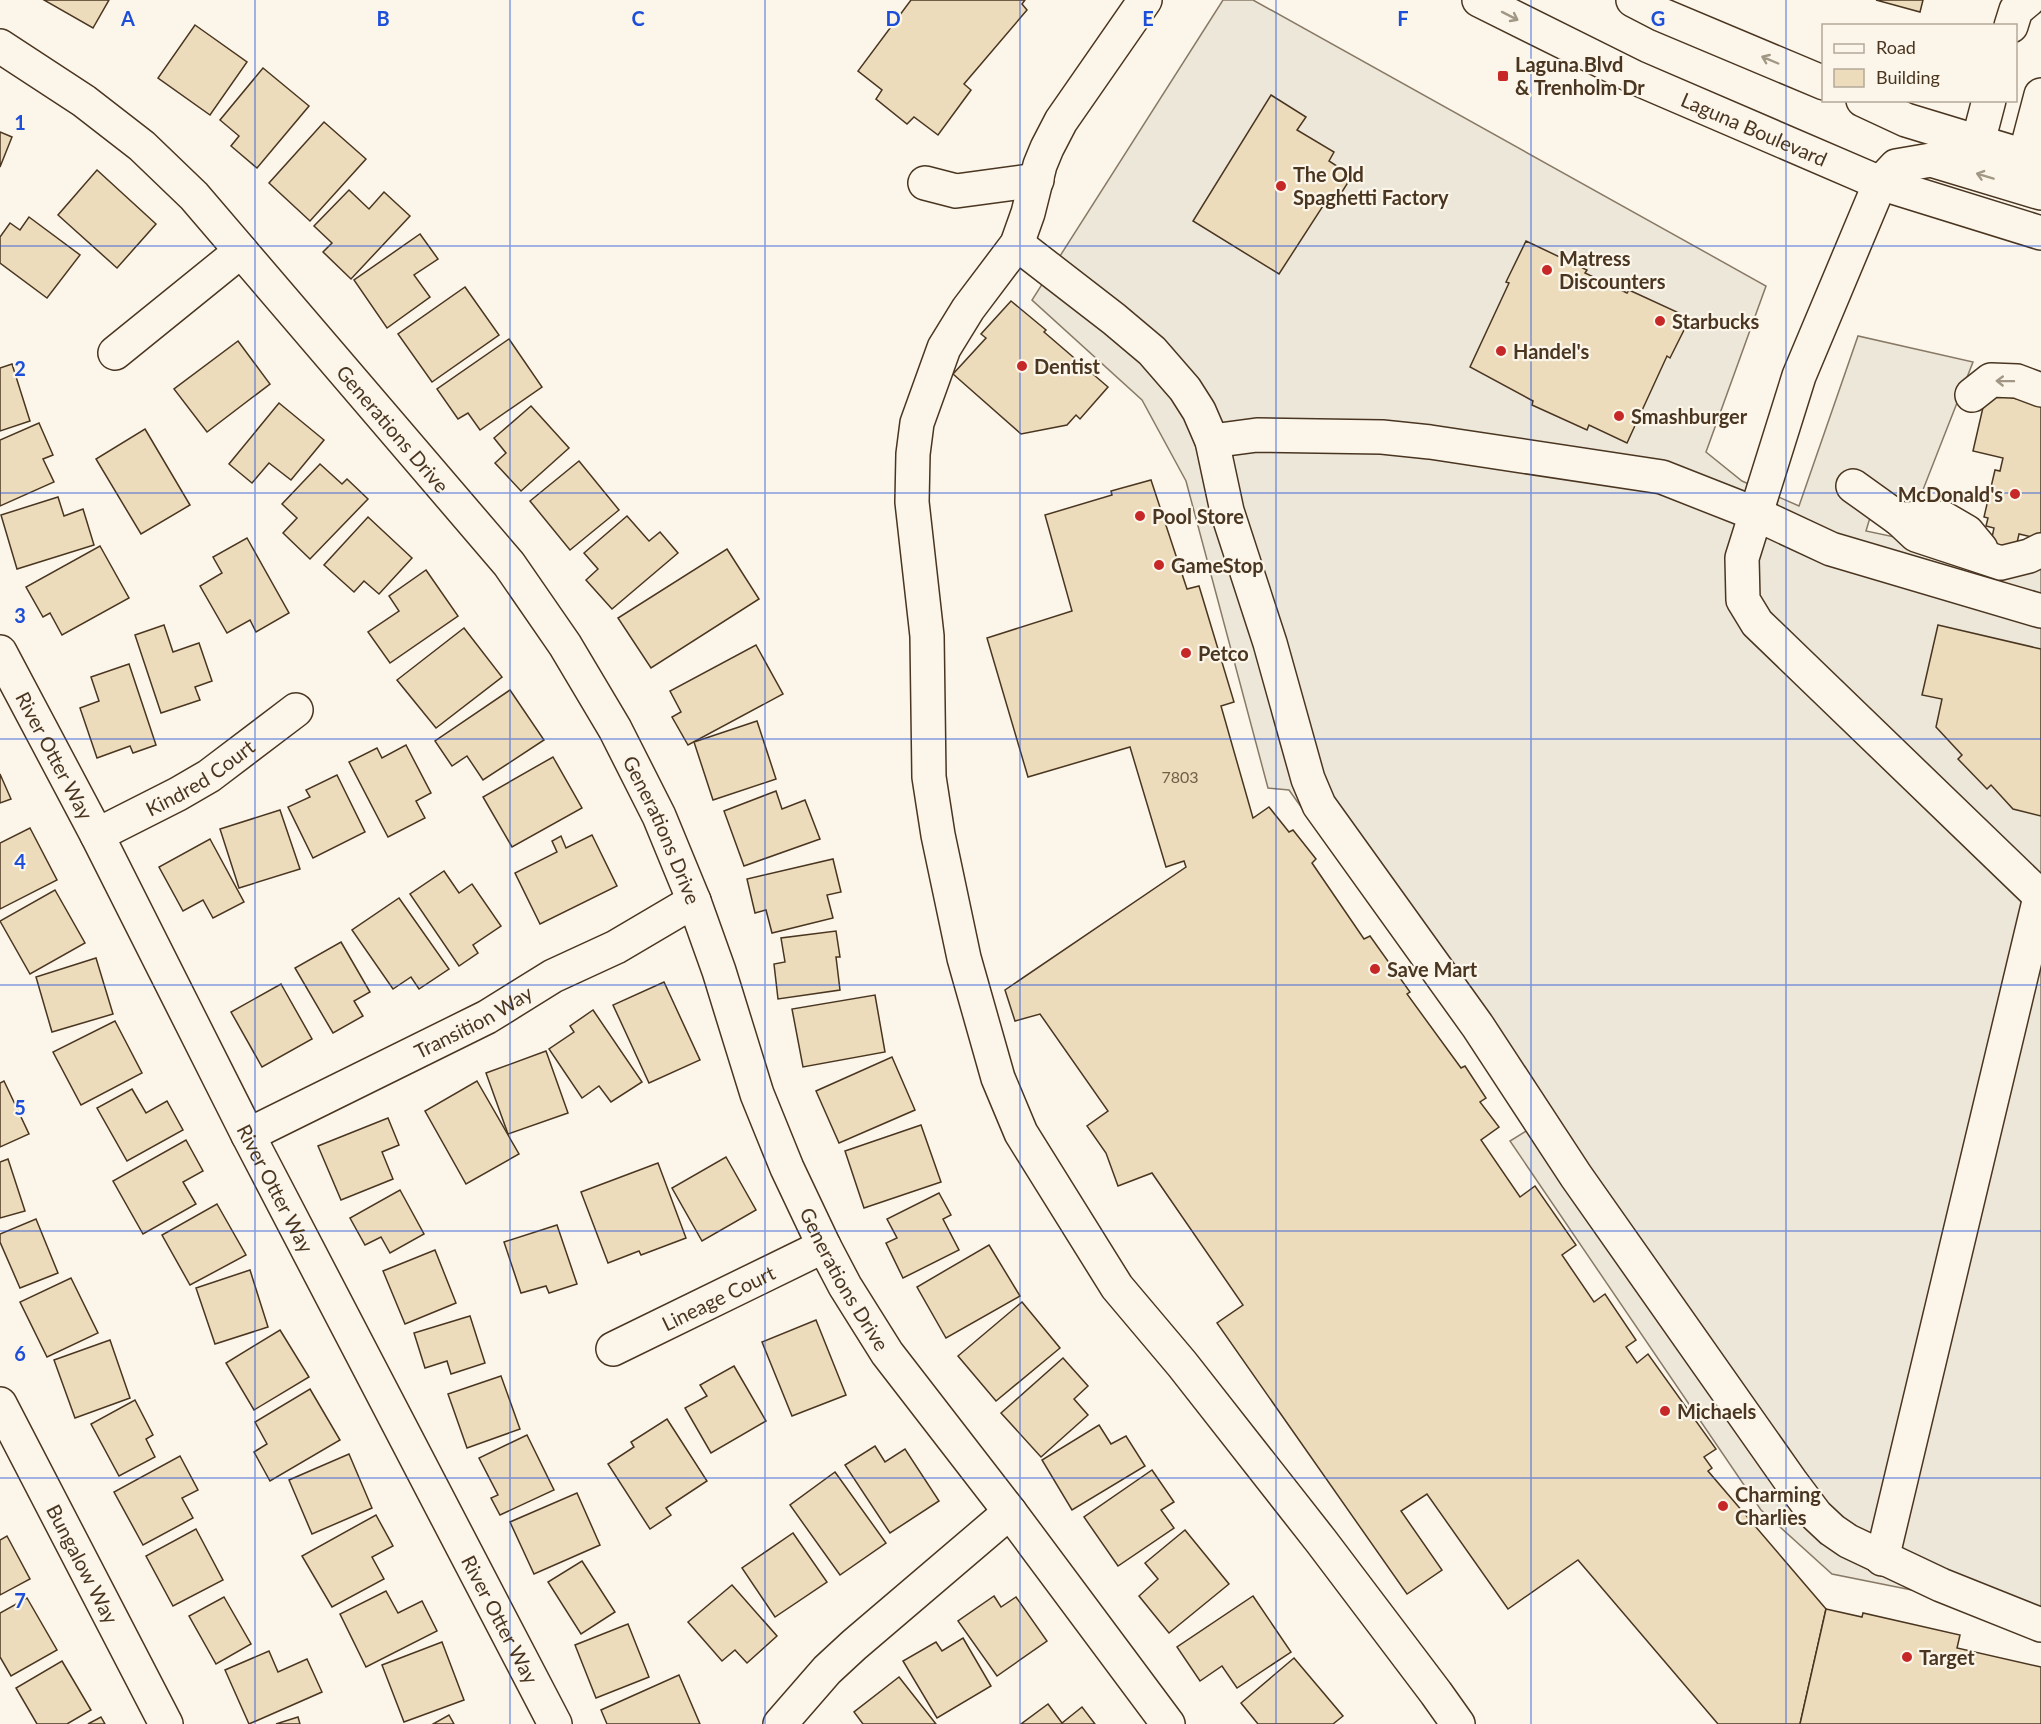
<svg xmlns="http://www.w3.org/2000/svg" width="2041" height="1724" viewBox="0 0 2041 1724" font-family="Lato,sans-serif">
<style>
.parking{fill:#ede7d9;stroke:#887966;stroke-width:1.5}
.building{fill:#ecdcbc;stroke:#4a3520;stroke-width:1.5}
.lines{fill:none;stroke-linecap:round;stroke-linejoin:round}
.minor-casing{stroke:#4a3520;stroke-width:36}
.major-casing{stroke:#4a3520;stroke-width:36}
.minor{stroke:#fbf6e9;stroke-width:33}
.major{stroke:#fbf6e9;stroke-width:33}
.oneway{stroke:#a29684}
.grid{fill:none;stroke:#1d4ed8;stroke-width:1.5;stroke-opacity:0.55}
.poi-dot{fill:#c62828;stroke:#fbf6e9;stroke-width:2}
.labels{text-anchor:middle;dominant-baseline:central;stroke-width:4.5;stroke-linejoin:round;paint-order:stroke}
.number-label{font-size:16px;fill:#725f47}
.poi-label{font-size:20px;font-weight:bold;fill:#4a3520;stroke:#fbf6e9;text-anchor:start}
.street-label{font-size:20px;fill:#4a3520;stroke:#fbf6e9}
.grid-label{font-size:20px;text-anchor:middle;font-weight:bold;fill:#1d4ed8;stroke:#fbf6e9;stroke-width:4.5;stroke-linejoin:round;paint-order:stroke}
</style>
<rect width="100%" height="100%" fill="#fbf6e9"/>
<!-- parking -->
<path class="parking" d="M1223 0H1253L1766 286 1706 452 1742 481 1799 506 1858 336 1973 362 1919 500 1877 494 1866 531 2041 568V1616L1832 1574 1761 1510 1510 1141 1531 1128 1289 790 1268 788 1186 481 1142 400 1032 300Z"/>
<!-- building -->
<g class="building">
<path d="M44 0H109L93 28Z"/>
<path d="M911 0H1025L1022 4 1027 10 964 84 971 90 938 135 914 117 907 124 876 99 882 90 858 71Z"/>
<path d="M1876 0H1923L1920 12Z"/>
<path d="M195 25 247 62 210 115 158 78Z"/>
<path d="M263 68 309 106 257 168 231 146 239 136 220 120Z"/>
<path d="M1271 95 1306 117 1297 130 1334 152 1329 161 1352 176 1337 200 1330 195 1279 274 1193 221Z"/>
<path d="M324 122 366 159 310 221 269 183Z"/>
<path d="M0 132 12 137 0 167Z"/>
<path d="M97 170 156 224 117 268 58 215Z"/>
<path d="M349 190 369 209 384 192 410 216 351 279 323 252 332 243 314 226Z"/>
<path d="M29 217 80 255 47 298 0 263V237L10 223 20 230Z"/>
<path d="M420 234 438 259 414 275 430 297 387 328 354 280Z"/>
<path d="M1526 241 1587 270 1585 273 1627 293 1629 290 1690 318 1670 358 1667 356 1627 443 1589 425 1587 430 1532 405 1533 401 1470 367 1509 283 1506 282Z"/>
<path d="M465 287 499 335 432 382 398 334Z"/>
<path d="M1011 301 1046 330 1044 332 1108 387 1080 419 1076 415 1067 425 1021 434 953 374 986 338 981 334Z"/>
<path d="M509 339 542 387 480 430 468 413 458 419 437 389Z"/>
<path d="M238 341 270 384 207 432 174 389Z"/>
<path d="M12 364 30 421 0 431V368Z"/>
<path d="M1999 395 2041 404V539L2019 534 2015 552 1990 547 1994 528 1986 526 1988 518 1984 517 1995 470 2000 471 2003 458 1973 451 1984 403Z"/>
<path d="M279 403 324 440 291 480 269 463 252 483 229 464Z"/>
<path d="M531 406 569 448 521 491 495 463 506 453 494 438Z"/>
<path d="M39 423 53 455 43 459 54 482 0 506V440Z"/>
<path d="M145 429 190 505 141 534 96 459Z"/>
<path d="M579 461 619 510 570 550 530 501Z"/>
<path d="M320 464 342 484 347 479 368 499 310 559 283 533 297 518 282 504Z"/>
<path d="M1151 480 1187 589 1199 586 1234 702 1221 706 1253 818 1269 807 1289 832 1293 830 1316 859 1312 863 1364 939 1370 936 1410 992 1407 994 1461 1068 1465 1066 1486 1098 1480 1102 1499 1127 1481 1140 1520 1197 1535 1186 1576 1245 1562 1255 1594 1302 1605 1294 1636 1340 1626 1347 1637 1363 1648 1354 1716 1449 1704 1457 1712 1468 1708 1471 1826 1609 1800 1724H1718L1578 1560 1508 1609 1427 1494 1401 1511 1442 1570 1407 1594 1217 1323 1243 1305 1152 1173 1118 1186 1106 1153 1087 1126 1108 1111 1040 1014 1015 1021 1005 990 1186 867 1184 861 1166 867 1130 747 1028 777 987 638 1072 611 1045 515 1112 495 1111 491Z"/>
<path d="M58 497 64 516 83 509 94 545 17 569 1 515Z"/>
<path d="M627 516 649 541 660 532 678 553 612 609 586 580 598 569 584 553Z"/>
<path d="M368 517 412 558 379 594 364 581 354 592 324 565Z"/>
<path d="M247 538 289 613 256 632 250 620 227 633 200 586 222 573 213 557Z"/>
<path d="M100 546 129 598 62 635 50 613 43 617 26 587Z"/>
<path d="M727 549 759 599 651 668 618 618Z"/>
<path d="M426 570 458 616 390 663 368 632 399 611 389 596Z"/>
<path d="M164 625 173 652 199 643 212 681 195 687 200 700 161 713 135 635Z"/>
<path d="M1938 625 2041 649V816L2013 809 1991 785 1987 789 1958 759 1962 755 1936 727 1942 699 1922 695Z"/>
<path d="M464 628 502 677 436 728 397 680Z"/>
<path d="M756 645 783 694 688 745 672 717 681 712 670 691Z"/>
<path d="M129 664 156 745 133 753 130 746 97 758 80 708 99 701 91 677Z"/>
<path d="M510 690 544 740 483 780 467 756 452 766 435 741Z"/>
<path d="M757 721 776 779 713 800 694 742Z"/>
<path d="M406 745 431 793 416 801 425 818 388 837 349 762 377 748 382 758Z"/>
<path d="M553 757 582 808 512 847 483 797Z"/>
<path d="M0 774 11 799 0 803Z"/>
<path d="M337 775 365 832 313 858 288 807 310 797 306 790Z"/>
<path d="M776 791 782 809 805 800 820 839 744 866 724 811Z"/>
<path d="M280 810 300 869 239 888 220 829Z"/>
<path d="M30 828 57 880 0 909V843Z"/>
<path d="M592 835 617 886 540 924 515 873 557 852 552 841 561 836 566 848Z"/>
<path d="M210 839 244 902 213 918 203 900 183 911 159 867Z"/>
<path d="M833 859 841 892 827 895 833 918 772 933 766 910 755 913 747 879Z"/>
<path d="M444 871 459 893 472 884 501 926 473 945 478 953 459 966 410 894Z"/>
<path d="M55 890 85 943 30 974 0 921Z"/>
<path d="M399 898 449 969 419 989 411 977 393 989 352 930Z"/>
<path d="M836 931 840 957H836L840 990 778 999 774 964 785 962 781 938Z"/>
<path d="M341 942 370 992 354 1001 363 1016 333 1033 295 968Z"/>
<path d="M96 958 113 1014 52 1032 36 977Z"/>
<path d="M664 982 700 1060 649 1083 613 1005Z"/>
<path d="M281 984 312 1039 262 1067 231 1012Z"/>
<path d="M875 995 885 1052 803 1067 792 1009Z"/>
<path d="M593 1010 642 1082 611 1102 599 1086 582 1098 549 1049 574 1032 570 1026Z"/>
<path d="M115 1021 142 1073 81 1105 53 1052Z"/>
<path d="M546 1051 568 1113 508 1134 486 1073Z"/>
<path d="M892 1057 915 1110 839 1143 816 1091Z"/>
<path d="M4 1081 29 1134 0 1147V1083Z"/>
<path d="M477 1081 519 1154 466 1184 425 1111Z"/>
<path d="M132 1089 146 1113 167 1101 183 1130 127 1161 97 1108Z"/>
<path d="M388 1118 399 1145 382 1152 393 1179 341 1200 318 1146Z"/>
<path d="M921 1125 941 1182 864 1208 845 1151Z"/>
<path d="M186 1140 203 1171 183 1182 196 1204 143 1234 113 1181Z"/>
<path d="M726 1157 756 1210 702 1241 672 1188Z"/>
<path d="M8 1159 25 1211 0 1218V1162Z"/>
<path d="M658 1163 686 1238 641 1255 639 1251 608 1263 581 1192Z"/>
<path d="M400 1190 424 1234 390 1253 381 1237 365 1245 350 1218Z"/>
<path d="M939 1193 951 1215 943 1219 959 1250 903 1278 886 1243 897 1238 887 1219Z"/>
<path d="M217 1204 246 1255 190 1285 162 1235Z"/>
<path d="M36 1219 58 1273 20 1288 0 1242V1234Z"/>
<path d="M557 1225 577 1284 549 1293 546 1286 521 1293 504 1242Z"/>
<path d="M989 1245 1020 1296 946 1338 917 1287Z"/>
<path d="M435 1250 456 1303 405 1324 383 1271Z"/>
<path d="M250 1270 268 1327 215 1344 196 1288Z"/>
<path d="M71 1278 98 1333 47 1357 20 1302Z"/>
<path d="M1022 1302 1060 1348 996 1401 958 1356Z"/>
<path d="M470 1316 485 1363 451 1374 447 1361 425 1368 414 1333Z"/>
<path d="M816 1320 846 1395 792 1416 762 1342Z"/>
<path d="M280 1330 309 1377 254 1410 226 1363Z"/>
<path d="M110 1340 130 1398 75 1418 54 1360Z"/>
<path d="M1063 1358 1088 1386 1074 1399 1088 1415 1041 1457 1001 1413Z"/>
<path d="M734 1366 766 1421 711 1453 685 1408 707 1396 700 1385Z"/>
<path d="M501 1376 520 1429 467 1448 448 1394Z"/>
<path d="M310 1389 340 1440 270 1481 254 1452 267 1444 255 1422Z"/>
<path d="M135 1400 153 1435 146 1439 155 1457 119 1476 91 1424Z"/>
<path d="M667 1419 707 1481 666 1508 671 1515 650 1529 608 1464 634 1447 631 1442Z"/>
<path d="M1099 1425 1111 1444 1126 1436 1145 1466 1072 1510 1042 1460Z"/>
<path d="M527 1435 554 1490 500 1515 491 1498 498 1495 479 1458Z"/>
<path d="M875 1446 885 1462 905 1449 939 1501 890 1533 845 1465Z"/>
<path d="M349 1454 372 1508 312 1534 289 1480Z"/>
<path d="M180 1456 198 1490 182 1498 193 1518 143 1545 114 1492Z"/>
<path d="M1152 1470 1174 1502 1161 1510 1174 1528 1118 1566 1084 1517Z"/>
<path d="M835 1472 886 1543 840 1575 790 1505Z"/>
<path d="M577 1493 600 1545 534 1574 510 1522Z"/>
<path d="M376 1515 393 1546 372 1557 384 1579 332 1607 302 1556Z"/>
<path d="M196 1529 223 1580 173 1606 146 1556Z"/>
<path d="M1185 1530 1229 1584 1169 1633 1139 1596 1158 1579 1145 1563Z"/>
<path d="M793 1533 827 1582 775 1617 742 1568Z"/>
<path d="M7 1536 30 1579 0 1595V1540Z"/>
<path d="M582 1561 615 1612 581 1634 548 1582Z"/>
<path d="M732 1585 777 1636 747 1663 735 1650 722 1661 688 1622Z"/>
<path d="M386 1591 398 1613 422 1601 437 1631 366 1667 340 1614Z"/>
<path d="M994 1596 1001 1607 1016 1597 1047 1641 997 1676 958 1621Z"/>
<path d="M1253 1596 1291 1652 1237 1688 1222 1666 1200 1681 1177 1647Z"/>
<path d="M224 1597 251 1644 216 1664 189 1616Z"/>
<path d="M27 1598 57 1650 11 1676 0 1657V1613Z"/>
<path d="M1826 1609 1862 1617 1863 1613 1960 1635 1957 1648 2041 1667V1724H1800Z"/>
<path d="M628 1624 649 1677 596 1698 575 1645Z"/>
<path d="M963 1638 991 1686 937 1718 903 1661 936 1642 942 1651Z"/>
<path d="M442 1642 464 1700 404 1722 382 1665Z"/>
<path d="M269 1651 278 1672 307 1659 322 1692 249 1724 225 1670Z"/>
<path d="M1294 1658 1343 1716 1333 1724H1258L1241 1703Z"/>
<path d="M62 1661 91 1710 67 1724H37L16 1688Z"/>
<path d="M679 1675 700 1724H607L601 1710Z"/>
<path d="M899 1677 936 1724H863L854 1712Z"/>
<path d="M1048 1704 1062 1723 1082 1707 1095 1724H1021Z"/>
<path d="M449 1715 454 1724H433Z"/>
<path d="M101 1717 105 1724H88Z"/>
<path d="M298 1717 300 1724H276Z"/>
</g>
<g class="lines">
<defs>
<g id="minor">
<path d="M1145 0 1061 121 1047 148 1040 165 1028 213 1017 244 968 309 944 348 917 423 913 454 912 502 927 636 929 777 938 835 964 958 998 1078 1021 1133 1117 1287 1182 1364 1321 1541 1436 1693 1458 1724"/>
<path d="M2011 26 2016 10 2028 0"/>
<path id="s1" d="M0 46 84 101 142 146 194 196 509 564 565 645 615 729 659 816 694 901 719 971 757 1094 787 1168 824 1246 845 1286 887 1353 1010 1512 1168 1724"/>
<path d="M1978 142 1989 100"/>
<path d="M2025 156 2041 95"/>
<path d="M925 183 956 191 1037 180"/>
<path d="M1880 183 1799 376 1742 558 1743 600 1757 623 2041 897"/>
<path d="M1017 244 1114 319 1152 351 1185 389 1199 411 1212 441 1227 511 1270 643 1308 779 1319 805 1477 1025 1576 1176 1792 1483 1816 1515 1832 1530 1848 1541 1941 1585 2041 1625"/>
<path d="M115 353 241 251"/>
<path d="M1972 395 1991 380 2017 381 2041 390"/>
<path d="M1212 441 1257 435 1382 437 1430 442 1662 477 1756 514 1831 549 2041 611"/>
<path d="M1853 486 1899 519 1916 535 2001 563 2029 556 2041 550"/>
<path d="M1899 519 1943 518 1967 532 1981 549"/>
<path id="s2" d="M0 652 97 835 248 1135 555 1724"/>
<path id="s3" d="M97 835 178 794 209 776 296 710"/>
<path id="s4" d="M248 1135 487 1017 553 976 616 947 694 901"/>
<path id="s5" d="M613 1349 824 1246"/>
<path id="s6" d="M0 1404 166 1724"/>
<path d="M1882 1559 2040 897"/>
<path d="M780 1724 827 1670 854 1645 1010 1512"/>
</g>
<g id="major">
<path id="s7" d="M1479 0 1636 78 1880 183 2041 233"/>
<path d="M1633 0 1662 15 1824 83"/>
<path d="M1863 100 1906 120 2041 161"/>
<path d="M1880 183 1896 166 1931 160 2041 193"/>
</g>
</defs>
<!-- minor casing -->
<use href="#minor" class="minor-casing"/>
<!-- major casing -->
<use href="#major" class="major-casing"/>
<!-- minor -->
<use href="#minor" class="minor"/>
<!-- major -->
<use href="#major" class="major"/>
</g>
<!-- one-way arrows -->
<defs><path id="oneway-shaft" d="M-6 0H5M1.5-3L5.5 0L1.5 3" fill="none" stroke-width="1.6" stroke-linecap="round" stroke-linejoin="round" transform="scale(1.5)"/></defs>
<g class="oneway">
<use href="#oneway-shaft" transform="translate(1510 16) rotate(27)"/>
<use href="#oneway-shaft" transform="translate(1770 60) rotate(-157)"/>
<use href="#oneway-shaft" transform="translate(1985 176) rotate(-163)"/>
<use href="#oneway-shaft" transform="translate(2005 381) rotate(-179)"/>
</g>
<!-- grid -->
<path class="grid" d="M255 0V1724M510 0V1724M765 0V1724M1020 0V1724M1276 0V1724M1531 0V1724M1786 0V1724M0 246H2041M0 493H2041M0 739H2041M0 985H2041M0 1231H2041M0 1478H2041"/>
<!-- markers -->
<g class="poi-dot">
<rect x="1497" y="70" width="12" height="12" rx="3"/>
<circle cx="1281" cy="186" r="6"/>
<circle cx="1547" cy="270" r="6"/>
<circle cx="1660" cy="321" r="6"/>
<circle cx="1501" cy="351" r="6"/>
<circle cx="1022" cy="366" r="6"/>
<circle cx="1619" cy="416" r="6"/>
<circle cx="2015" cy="494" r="6"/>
<circle cx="1140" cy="516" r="6"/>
<circle cx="1159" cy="565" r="6"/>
<circle cx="1186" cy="653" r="6"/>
<circle cx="1375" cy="969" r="6"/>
<circle cx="1665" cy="1411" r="6"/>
<circle cx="1723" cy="1506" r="6"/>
<circle cx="1907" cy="1657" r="6"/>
</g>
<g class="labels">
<!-- number labels -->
<g class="number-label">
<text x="1180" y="776">7803</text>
</g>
<!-- poi labels -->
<g class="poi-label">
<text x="1515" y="64">Laguna Blvd<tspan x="1515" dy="23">&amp; Trenholm Dr</tspan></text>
<text x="1293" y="174">The Old<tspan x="1293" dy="23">Spaghetti Factory</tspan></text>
<text x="1559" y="258">Matress<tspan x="1559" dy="23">Discounters</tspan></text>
<text x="1672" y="321">Starbucks</text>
<text x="1513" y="351">Handel's</text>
<text x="1034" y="366">Dentist</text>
<text x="1631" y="416">Smashburger</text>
<text x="2003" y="494" text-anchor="end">McDonald's</text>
<text x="1152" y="516">Pool Store</text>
<text x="1171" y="565">GameStop</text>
<text x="1198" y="653">Petco</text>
<text x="1387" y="969">Save Mart</text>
<text x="1677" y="1411">Michaels</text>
<text x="1735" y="1494">Charming<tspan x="1735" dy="23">Charlies</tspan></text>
<text x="1919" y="1657">Target</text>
</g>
<!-- street labels -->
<g class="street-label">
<text stroke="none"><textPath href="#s7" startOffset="304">Laguna Boulevard</textPath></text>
<text stroke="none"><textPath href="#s1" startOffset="552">Generations Drive</textPath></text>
<text stroke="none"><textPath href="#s2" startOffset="117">River Otter Way</textPath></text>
<text stroke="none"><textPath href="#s3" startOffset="118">Kindred Court</textPath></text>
<text stroke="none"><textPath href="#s1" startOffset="1038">Generations Drive</textPath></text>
<text stroke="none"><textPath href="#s4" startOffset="252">Transition Way</textPath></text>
<text stroke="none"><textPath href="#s2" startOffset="603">River Otter Way</textPath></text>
<text stroke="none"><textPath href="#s1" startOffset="1524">Generations Drive</textPath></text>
<text stroke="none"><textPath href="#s5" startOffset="117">Lineage Court</textPath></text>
<text stroke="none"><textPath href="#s6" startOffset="180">Bungalow Way</textPath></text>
<text stroke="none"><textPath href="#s2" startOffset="1089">River Otter Way</textPath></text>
</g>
</g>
<g class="grid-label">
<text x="128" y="26">A</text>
<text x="383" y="26">B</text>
<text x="638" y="26">C</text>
<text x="893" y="26">D</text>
<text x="1148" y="26">E</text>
<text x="1403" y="26">F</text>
<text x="1658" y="26">G</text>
<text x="20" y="130">1</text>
<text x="20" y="376">2</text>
<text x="20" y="623">3</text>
<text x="20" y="869">4</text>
<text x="20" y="1115">5</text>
<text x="20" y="1361">6</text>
<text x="20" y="1608">7</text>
</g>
<!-- legend -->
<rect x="1822" y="24" width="195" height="78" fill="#fbf6e9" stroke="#b4a999" stroke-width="1.5"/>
<rect x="1834" y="44" width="30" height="9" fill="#fbf6e9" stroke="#b4a999" stroke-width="1.5"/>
<text x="1876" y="54" font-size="18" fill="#4a3520">Road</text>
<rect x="1834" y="69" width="30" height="18" fill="#ecdcbc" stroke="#b4a999" stroke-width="1.5"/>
<text x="1876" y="84" font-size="18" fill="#4a3520">Building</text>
</svg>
